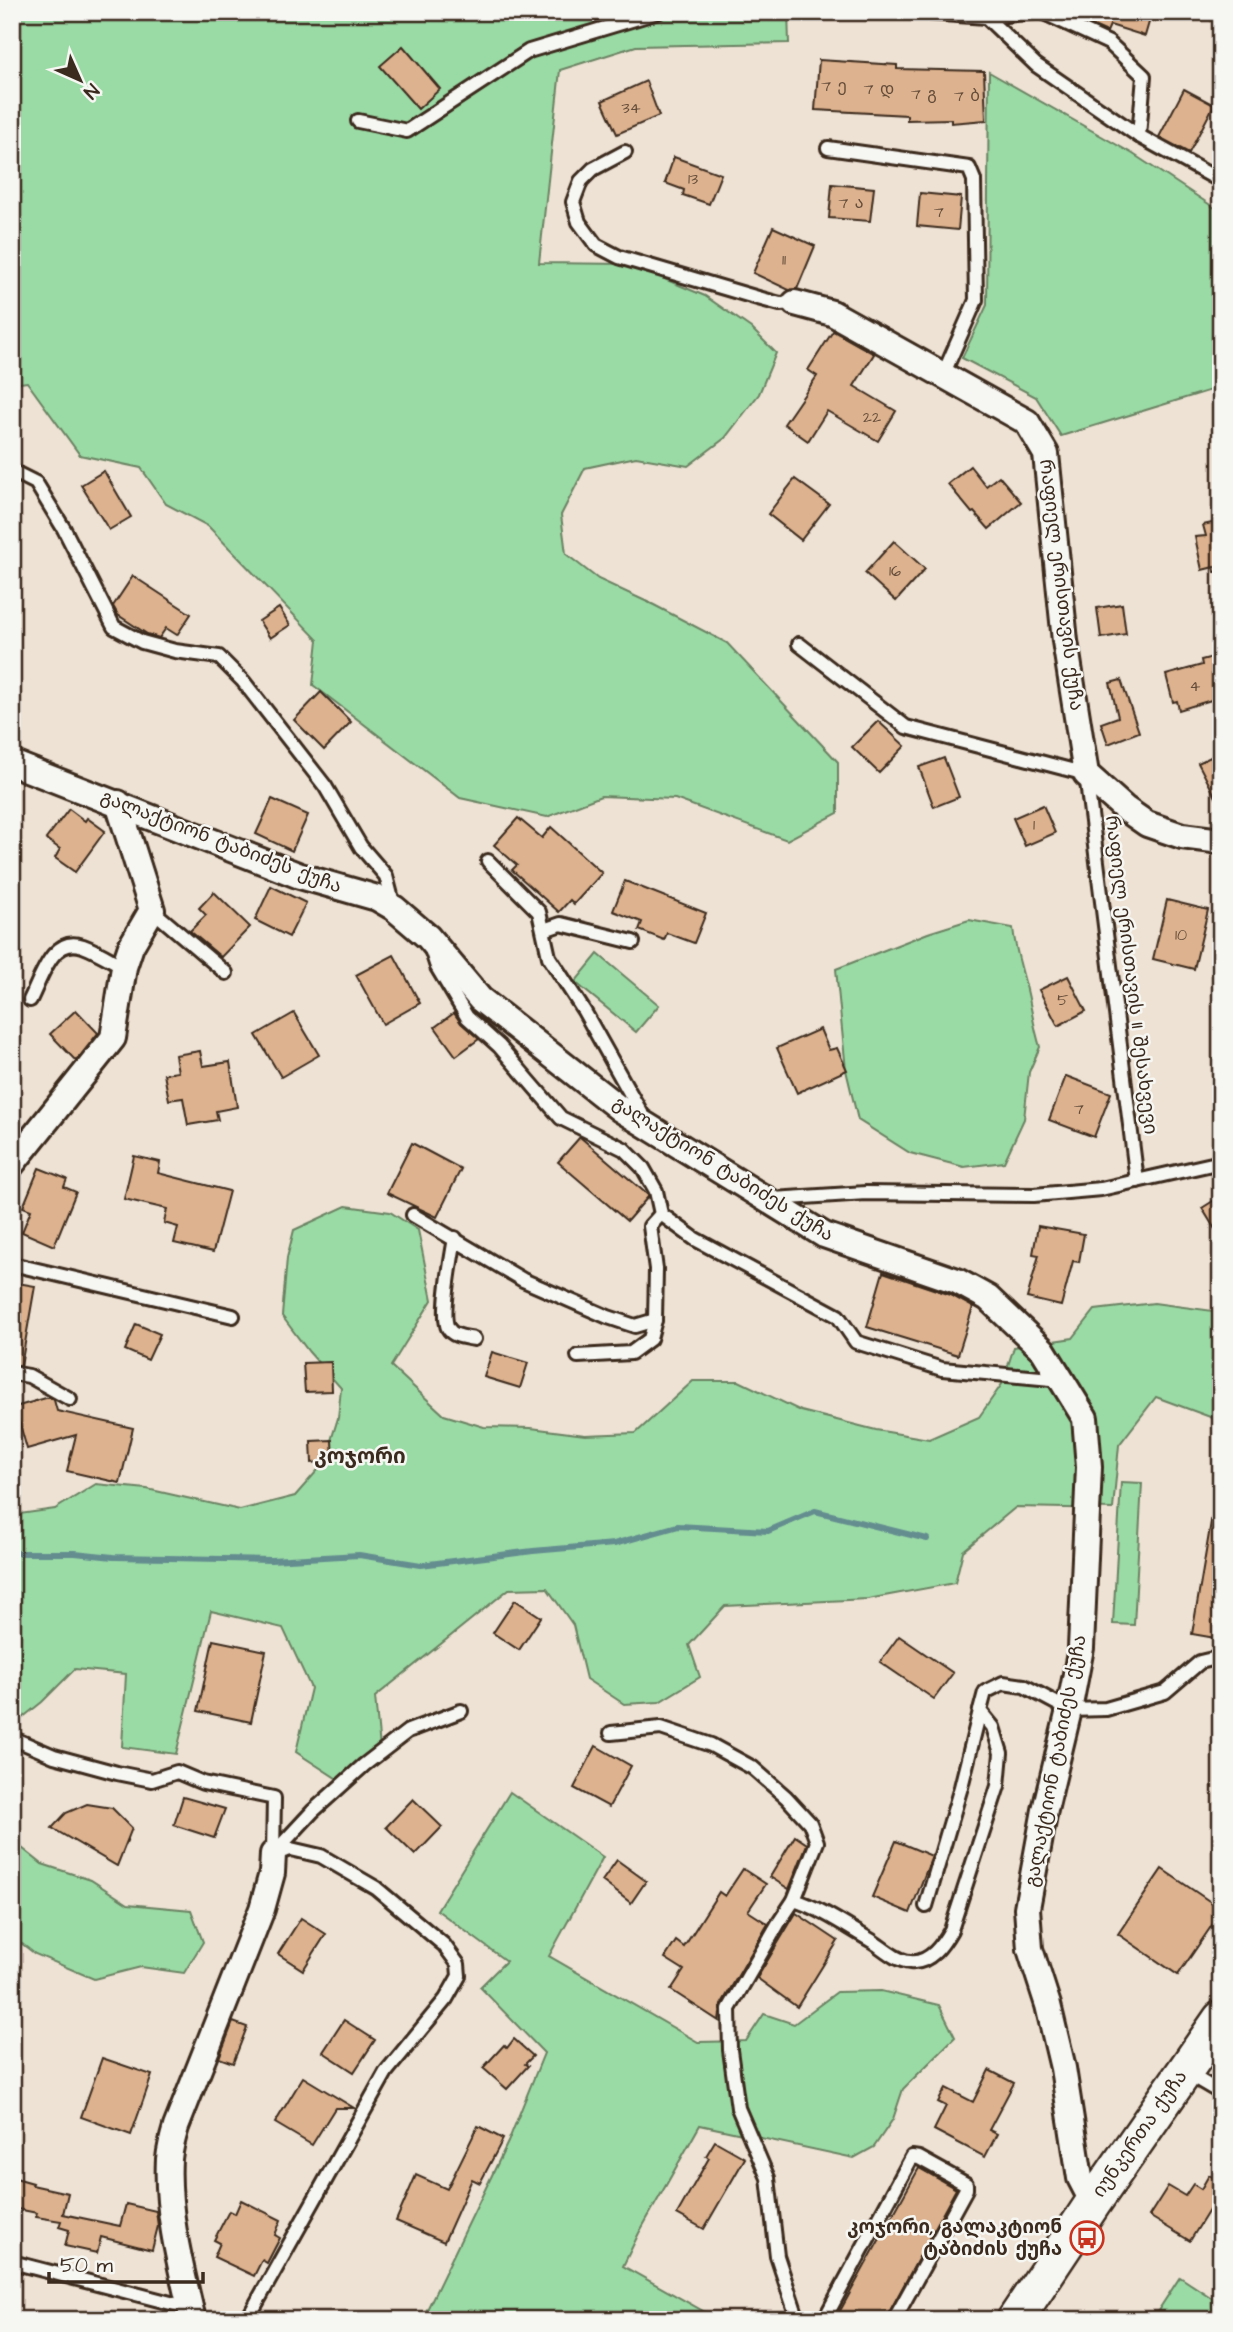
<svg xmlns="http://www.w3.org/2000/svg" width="1233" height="2332" viewBox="0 0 1233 2332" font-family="'Architects Daughter','Noto Sans Georgian',sans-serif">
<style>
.green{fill:#9adba5;stroke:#6a8262;stroke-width:2}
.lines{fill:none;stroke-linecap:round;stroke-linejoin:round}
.stream{stroke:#648d8f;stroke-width:6}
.building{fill:#ddb28e;stroke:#3b2a1e;stroke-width:2}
.service-casing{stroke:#3b2a1e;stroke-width:18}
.minor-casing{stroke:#3b2a1e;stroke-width:30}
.secondary-casing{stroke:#3b2a1e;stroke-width:40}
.service{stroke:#f6f6f2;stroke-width:12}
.minor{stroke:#f6f6f2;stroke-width:24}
.secondary{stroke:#f6f6f2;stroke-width:35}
.labels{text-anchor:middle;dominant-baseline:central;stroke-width:5;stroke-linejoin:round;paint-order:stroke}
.number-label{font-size:16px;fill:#644c3a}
.street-label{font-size:19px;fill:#3b2a1e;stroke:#f6f6f2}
.poi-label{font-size:19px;font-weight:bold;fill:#3b2a1e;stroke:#f6f6f2;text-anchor:end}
.neighbourhood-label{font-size:21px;font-weight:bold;fill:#3b2a1e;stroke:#f6f6f2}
</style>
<rect width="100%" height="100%" fill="#eee2d4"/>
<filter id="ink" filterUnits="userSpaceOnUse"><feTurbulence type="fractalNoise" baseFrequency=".0143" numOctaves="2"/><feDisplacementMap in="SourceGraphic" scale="14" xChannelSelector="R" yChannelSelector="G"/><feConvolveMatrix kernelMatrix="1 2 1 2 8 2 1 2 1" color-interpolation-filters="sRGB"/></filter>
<g filter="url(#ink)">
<!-- green -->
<g class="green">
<path d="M12 12H788L789 43 636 46 560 70 539 263 629 264 705 296 751 328 776 353 759 394 725 438 688 466 636 457 585 468 561 515 566 554 598 579 654 605 727 643 838 762V813L787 840 675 799 601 796 547 817 460 798 313 685 318 640 208 526 166 504 141 468 80 455 27 382 12 384Z"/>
<path d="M989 72 1133 154 1221 212V387L1061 436 1036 397 962 358 987 305Z"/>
<path d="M969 920 1013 928C1015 948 1020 963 1025 982 1031 1003 1033 1025 1040 1047L1029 1072 1024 1119 1004 1162 964 1167 910 1153 858 1120 846 1070 836 969 928 933Z"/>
<path d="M598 954 659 1005 636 1032 575 982Z"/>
<path d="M346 1206 390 1212 418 1230 432 1300 391 1366 444 1415 484 1427 531 1428 585 1435 636 1433 693 1381H739L801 1411 876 1430 929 1439 979 1417 1002 1384 1014 1347 1073 1338 1095 1310 1154 1303 1221 1312V1421L1156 1397 1119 1445 1113 1509 1016 1507 963 1551 955 1583 868 1599 725 1606 689 1645 700 1677 659 1702 624 1704 586 1679 573 1625 547 1588 509 1589 375 1697 380 1748 339 1780 296 1752 311 1688 283 1628 211 1611 176 1754 122 1747 126 1674 75 1669 42 1702 12 1726V1515L55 1509 96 1484 147 1489 240 1510 295 1496 324 1463 338 1418 341 1388 309 1352 282 1316 287 1258 294 1230Z"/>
<path d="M1121 1482 1142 1483 1134 1625 1113 1624Z"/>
<path d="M510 1792 603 1857 549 1956 698 2042 746 2041 764 2014 794 2024 837 1992 881 1991 939 2005 955 2037 903 2089 893 2119 874 2147 854 2158 700 2125 639 2233 623 2266 719 2320H422L508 2142 544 2053 480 1987 506 1961 437 1910Z"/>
<path d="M12 1840 42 1864 91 1880 128 1904 191 1910 203 1942 184 1973 141 1967 94 1979 35 1954 12 1936Z"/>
<path d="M1180 2277 1221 2304V2320H1152Z"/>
</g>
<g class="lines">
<!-- stream -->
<path class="stream" d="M12 1553H75L113 1557 271 1560 359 1555 421 1565 533 1551 614 1544 678 1526 768 1531 815 1511 927 1539"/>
</g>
<!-- building -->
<g class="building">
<path d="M1063 12H1152L1145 36 1110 25 1107 32Z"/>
<path d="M403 46 440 89 418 109 380 66Z"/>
<path d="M819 60 897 65V69L984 71 986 120 951 123V119L907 120V115L815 110Z"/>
<path d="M646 81 659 116 617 134 602 101Z"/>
<path d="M1184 89 1214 105 1189 153 1159 137Z"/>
<path d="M674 157 721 174 709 204 683 195 684 190 665 183Z"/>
<path d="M832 184 874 188 870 221 829 218Z"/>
<path d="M920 193 961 197 958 230 917 226Z"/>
<path d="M773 227 815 246 797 289 789 290 753 273Z"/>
<path d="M833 331 874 354 854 386 896 411 878 441 827 411 808 441 784 424 817 376 808 370Z"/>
<path d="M970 466 986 486 999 476 1021 502 989 529 974 512 972 513 948 484Z"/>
<path d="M104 471 131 517 109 530 81 485Z"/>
<path d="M795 479 829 504 801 540 768 514Z"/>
<path d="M1221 521V572H1215L1214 567 1202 570 1195 537 1206 536 1203 525Z"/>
<path d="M894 541 925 569 896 601 865 573Z"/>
<path d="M133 576 191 614 177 635 166 628 159 638 147 634 118 615 113 606Z"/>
<path d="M1122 604 1126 634 1101 638 1097 608Z"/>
<path d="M279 608 290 625 270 638 259 621Z"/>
<path d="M1221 655V697L1179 710 1177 701 1173 702 1166 675 1202 665 1201 660Z"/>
<path d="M1121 680 1139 732 1108 744 1101 723 1118 717 1110 683Z"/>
<path d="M321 692 351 722 324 750 294 720Z"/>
<path d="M878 721 905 746 879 773 852 747Z"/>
<path d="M1221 752V807L1198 763Z"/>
<path d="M944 758 959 797 934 807 919 767Z"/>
<path d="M272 799 308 815 292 851 256 834Z"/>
<path d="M1043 805 1055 833 1025 846 1013 818Z"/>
<path d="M69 809 85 821 87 818 105 831 75 872 55 858 60 849 46 839Z"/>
<path d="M518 818 542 838 551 827 602 873 574 904 570 900 559 912 512 870 517 865 494 845Z"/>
<path d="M625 881 706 913 694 943 667 933 664 940 639 930 642 922 613 911Z"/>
<path d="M271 886 306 903 289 937 255 920Z"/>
<path d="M214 892 250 927 221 957 190 931 206 915 199 908Z"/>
<path d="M1167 900 1208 910 1194 969 1153 959Z"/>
<path d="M394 955 420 1003 383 1024 356 975Z"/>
<path d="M1068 976 1086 1011 1058 1026 1039 990Z"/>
<path d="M76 1010 98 1033 76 1061 50 1034Z"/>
<path d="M294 1013 319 1055 281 1077 256 1035Z"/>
<path d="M454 1013 461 1023 479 1039 456 1056 435 1027Z"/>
<path d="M820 1029 829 1050 837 1048 847 1070 797 1093 777 1048Z"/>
<path d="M200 1051 203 1066 230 1062 237 1107 216 1111 218 1120 188 1125 183 1098 169 1100 164 1074 178 1072 175 1055Z"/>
<path d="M1066 1076 1111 1093 1094 1137 1049 1120Z"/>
<path d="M580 1137 648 1195V1197L627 1221 558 1162Z"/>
<path d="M412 1143 461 1169 437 1217 387 1193Z"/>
<path d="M134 1156 160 1162 158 1173 229 1191 213 1252 174 1243 178 1227 164 1223 167 1209 124 1199Z"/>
<path d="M39 1168 67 1179 64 1187 76 1192 54 1246 22 1232 31 1210 23 1207Z"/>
<path d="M1221 1196V1239L1202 1208Z"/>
<path d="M1038 1226 1084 1234 1079 1262 1073 1261 1061 1306 1027 1298 1039 1255 1033 1254Z"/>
<path d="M883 1272 951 1295 973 1307 958 1355 867 1327Z"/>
<path d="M12 1282 35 1286 21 1366 12 1364Z"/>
<path d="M136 1324 160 1334 148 1360 125 1350Z"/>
<path d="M492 1352 528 1363 520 1388 484 1377Z"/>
<path d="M331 1362 332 1391 305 1392 303 1363Z"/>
<path d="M49 1397 54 1400 57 1411 133 1428 120 1483 67 1471 76 1435 27 1449 15 1407Z"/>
<path d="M332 1440 333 1461 312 1463 311 1441Z"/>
<path d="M1212 1516 1221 1517V1639L1192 1634Z"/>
<path d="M515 1600 541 1617 519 1650 493 1633Z"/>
<path d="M899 1636 953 1673 934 1699 880 1662Z"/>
<path d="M213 1640 266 1651 251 1722 198 1711Z"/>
<path d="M596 1746 631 1766 609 1807 574 1788Z"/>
<path d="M183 1797 225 1809 214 1838 174 1825Z"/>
<path d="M413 1799 442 1827 415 1855 386 1827Z"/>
<path d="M87 1804 112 1808 132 1828 117 1866 52 1828 66 1813Z"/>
<path d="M795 1836 807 1844 789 1889 770 1877Z"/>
<path d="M896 1841 932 1856 910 1913 872 1897Z"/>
<path d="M617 1860 646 1881 631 1903 602 1881Z"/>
<path d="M743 1869 766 1884 748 1911 768 1924 721 2005 719 2021 671 1990 684 1970 665 1958 676 1941 684 1947 719 1892 725 1896Z"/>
<path d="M1162 1869 1221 1909V1912L1178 1975 1118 1934Z"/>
<path d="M796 1913 838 1941 797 2007 757 1978Z"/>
<path d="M301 1918 326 1934 303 1970 278 1954Z"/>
<path d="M344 2020 375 2040 354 2072 323 2052Z"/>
<path d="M233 2022 247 2027 233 2063 219 2058Z"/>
<path d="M514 2039 533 2056 525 2064 528 2066 507 2089 483 2068 504 2045 507 2048Z"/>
<path d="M102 2058 152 2075 131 2135 81 2117Z"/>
<path d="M989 2070 1014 2083 989 2130 997 2134 985 2157 934 2130 946 2106 938 2102 946 2088 973 2102Z"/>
<path d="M303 2077 354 2108H335L312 2145 275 2123Z"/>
<path d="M478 2126 503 2139 480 2183 472 2179 444 2242 396 2221 416 2175 447 2189Z"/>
<path d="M715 2141 745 2158 704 2229 677 2214 709 2158 706 2156Z"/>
<path d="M919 2168 956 2189 885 2320H835Z"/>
<path d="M1209 2175 1221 2182V2191L1190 2241 1149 2216 1168 2186 1185 2196 1193 2184 1201 2189Z"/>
<path d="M12 2177 33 2183 32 2185 68 2193 63 2214 120 2226 126 2204 156 2211 158 2226 152 2250 101 2237 97 2253 65 2246 69 2230 59 2227 61 2221 36 2217 37 2213 12 2208Z"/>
<path d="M241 2200 281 2220 275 2235 280 2238 267 2263 262 2260 254 2276 214 2257 220 2243 214 2240 229 2211 235 2214Z"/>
</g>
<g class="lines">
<defs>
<g id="service">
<path d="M915 12 986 17 1035 12"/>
<path d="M1042 12 1109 43 1144 76 1139 136 1221 181"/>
<path d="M986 17 1036 65 1139 136"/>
<path d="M358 121 407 131 529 51 658 12"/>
<path d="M828 148 969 168 974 180 976 300 943 375"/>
<path d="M625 152 593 169 581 181 573 202 579 222 596 245 619 257 758 298 780 304 795 303"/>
<path d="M12 471 36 483 64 529 114 627 142 642 175 651 219 657 243 681 325 786 361 847 386 876 394 907"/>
<path d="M799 644 906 727 1086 774 1137 1181"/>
<path d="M488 861 539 912 549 957 584 1011 644 1118"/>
<path d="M152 910 226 973"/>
<path d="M544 930 561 924 633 942"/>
<path d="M432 952 437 967 467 1017 499 1046 561 1118 624 1149 643 1168 656 1191 661 1214"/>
<path d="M30 1000C41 979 52 935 83 946 97 951 111 960 124 967"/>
<path d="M773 1199 866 1193 1034 1195 1101 1189 1221 1162"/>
<path d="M413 1215 523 1280 608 1317 635 1326 655 1320"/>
<path d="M455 1238C452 1255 441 1316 448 1328 453 1337 465 1337 474 1339"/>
<path d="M12 1264 233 1316"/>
<path d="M578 1356 631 1353 650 1339 655 1320 656 1269 650 1226 661 1214 695 1239 838 1316 856 1342 942 1369 1062 1380"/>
<path d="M12 1373 29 1376 70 1399"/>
<path d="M611 1733 661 1728 711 1745 753 1768 786 1797 810 1823 817 1842 794 1900 778 1924 729 2009 730 2050 738 2108 768 2178 777 2256 798 2320"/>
<path d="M12 1738 54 1756 117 1773 152 1780 177 1772 203 1783 274 1798 273 1854"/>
<path d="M273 1854 313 1811 364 1765 408 1731 461 1711"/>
<path d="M794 1900C822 1909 846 1926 872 1941 883 1948 896 1961 910 1962 930 1964 943 1944 951 1930L998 1786 1001 1753 993 1727 980 1711 985 1692 1003 1683 1024 1686 1069 1710 1106 1709 1165 1692 1200 1662 1221 1657"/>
<path d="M926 1906 961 1787 980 1711"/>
<path d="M1187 2073 1221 2093"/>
<path d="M12 2262 190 2308"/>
<path d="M247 2320 386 2072 446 1999 459 1976 458 1964 444 1945 376 1888 321 1856 291 1849 273 1854"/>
<path d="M824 2320 912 2157 919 2158 966 2184V2189L894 2320"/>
</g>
<g id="minor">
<path d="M795 303 832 313 1027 422 1046 454 1065 641 1086 774 1124 808 1147 824 1182 836 1221 841"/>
<path d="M12 763 300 876 377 898 394 908 428 937 480 999 620 1109 824 1235 957 1281 988 1298 1043 1350 1085 1418 1089 1467 1081 1648 1069 1710 1045 1810 1027 1908 1030 1949 1048 2005 1063 2068 1080 2178 1093 2203"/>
<path d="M12 1164 113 1038 124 967 131 946 152 910 118 803"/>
<path d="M193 2320C181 2268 166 2212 169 2159 170 2148 173 2137 176 2127L262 1909 272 1873 273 1854"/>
</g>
<path id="secondary" d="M1015 2320 1093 2203 1221 2019"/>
</defs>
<!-- service casing -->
<use href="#service" class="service-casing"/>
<!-- minor casing -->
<use href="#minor" class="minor-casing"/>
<!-- secondary casing -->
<use href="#secondary" class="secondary-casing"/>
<!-- service -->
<use href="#service" class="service"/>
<!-- minor -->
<use href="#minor" class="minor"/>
<!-- secondary -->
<use href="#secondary" class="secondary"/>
</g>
</g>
<!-- icons -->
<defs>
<symbol id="bus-ring" viewBox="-11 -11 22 22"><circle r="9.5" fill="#f6f6f2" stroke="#c8321e" stroke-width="1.5"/><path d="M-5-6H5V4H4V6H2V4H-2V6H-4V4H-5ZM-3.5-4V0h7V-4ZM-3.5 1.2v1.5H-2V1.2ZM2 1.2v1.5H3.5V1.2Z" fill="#c8321e"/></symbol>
</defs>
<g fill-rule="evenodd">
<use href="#bus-ring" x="1068" y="2219" width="38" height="38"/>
</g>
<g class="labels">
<!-- number labels -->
<g class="number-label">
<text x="834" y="86">7 ე</text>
<text x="879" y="89">7 დ</text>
<text x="924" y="94">7 გ</text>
<text x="967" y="96">7 ბ</text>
<text x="631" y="108">34</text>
<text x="693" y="179">13</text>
<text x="851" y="203">7 ა</text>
<text x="939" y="212">7</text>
<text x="784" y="260">11</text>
<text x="872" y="417">22</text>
<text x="895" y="571">16</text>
<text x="1195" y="686">4</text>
<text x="1034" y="825">1</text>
<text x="1181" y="935">10</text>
<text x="1063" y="1000">5</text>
<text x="1079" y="1109">7</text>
</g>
<!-- street labels -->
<g class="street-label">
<text transform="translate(1061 585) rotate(83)">რაფიელ ერისთავის ქუჩა</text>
<text transform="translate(221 842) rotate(21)">გალაქტიონ ტაბიძეს ქუჩა</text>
<text transform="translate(1131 975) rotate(83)">რაფიელ ერისთავის II შესახვევი</text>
<text transform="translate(723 1169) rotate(32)">გალაქტიონ ტაბიძეს ქუჩა</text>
<text transform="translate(1056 1761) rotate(-79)">გალაქტიონ ტაბიძეს ქუჩა</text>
<text transform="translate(1140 2134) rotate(-55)">იუნკერთა ქუჩა</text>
</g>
<!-- poi labels -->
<g class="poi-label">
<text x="1062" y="2227">კოჯორი, გალაკტიონ<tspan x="1062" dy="22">ტაბიძის ქუჩა</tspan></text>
</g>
<!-- neighbourhood labels -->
<g class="neighbourhood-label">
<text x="360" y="1456">კოჯორი</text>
</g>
</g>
<!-- margin -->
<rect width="1233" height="2332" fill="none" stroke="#f6f6f2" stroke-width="42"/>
<rect x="21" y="21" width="1191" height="2290" fill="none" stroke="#3b2a1e" stroke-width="2.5" filter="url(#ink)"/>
<!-- north arrow -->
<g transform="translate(80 80) rotate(135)" stroke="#f6f6f2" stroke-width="5" paint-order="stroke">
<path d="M0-5L12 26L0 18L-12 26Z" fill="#3b2a1e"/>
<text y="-10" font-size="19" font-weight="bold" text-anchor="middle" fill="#3b2a1e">N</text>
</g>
<!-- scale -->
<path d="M49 2272v10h154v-10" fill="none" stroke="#3b2a1e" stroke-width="3.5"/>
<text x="60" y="2272" font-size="21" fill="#3b2a1e" stroke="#f6f6f2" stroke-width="5" paint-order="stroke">50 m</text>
</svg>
